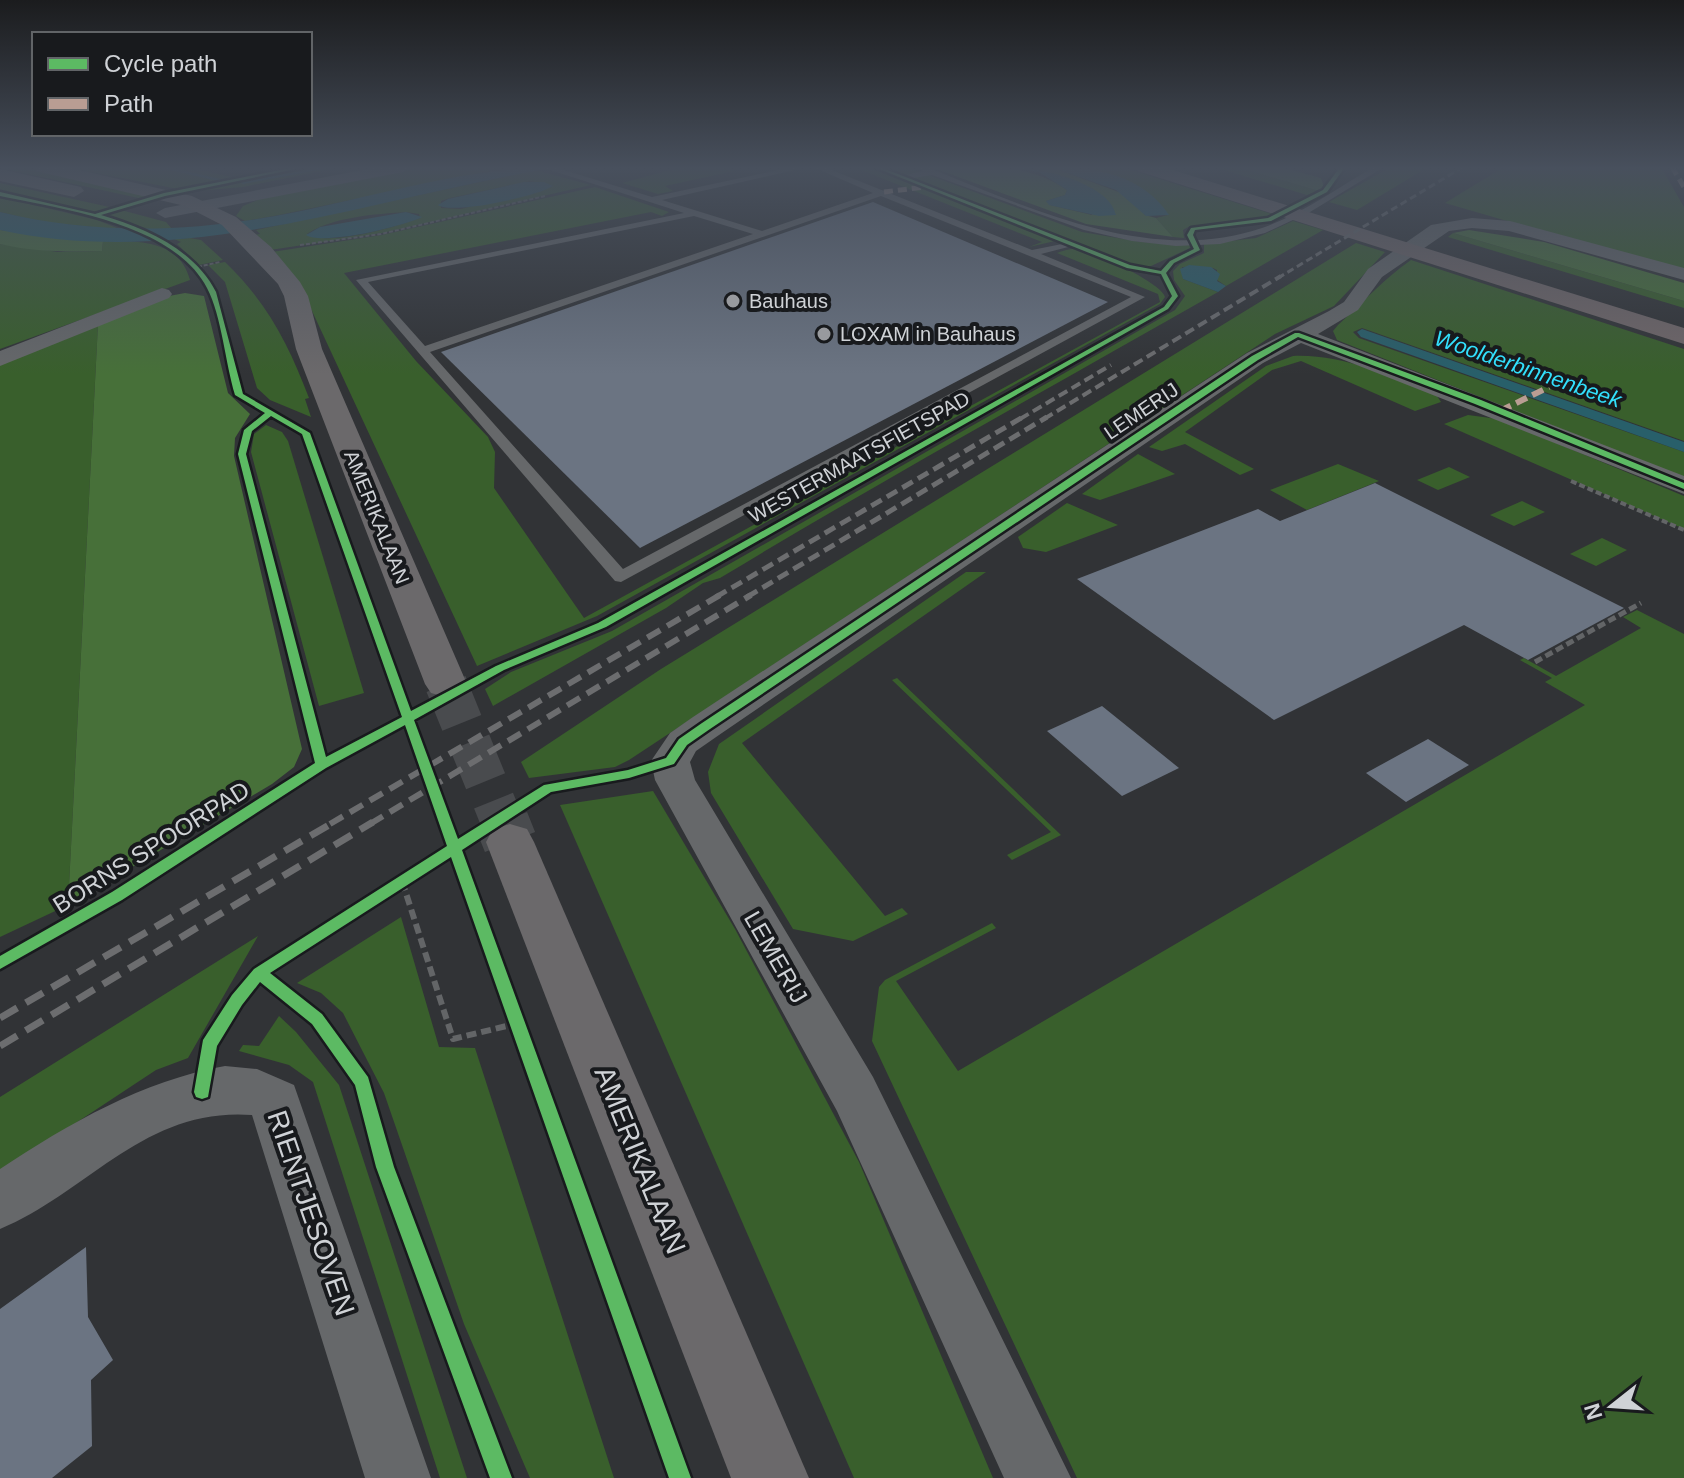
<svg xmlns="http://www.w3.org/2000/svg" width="1684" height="1478" viewBox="0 0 1684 1478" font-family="Arial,sans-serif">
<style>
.green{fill:#395f2c;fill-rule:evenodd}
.forest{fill:#477039}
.water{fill:#285f6a}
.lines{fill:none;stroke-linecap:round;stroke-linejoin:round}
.stream{fill:#285f6a;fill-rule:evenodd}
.building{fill:#6b7482}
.secondary-tunnel-far1{stroke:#494b4e;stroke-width:42;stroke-dasharray:42 21;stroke-linecap:butt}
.secondary-tunnel{stroke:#494b4e;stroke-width:54;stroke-dasharray:54 27;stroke-linecap:butt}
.path-far3{stroke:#636567;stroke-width:2;stroke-dasharray:4 2;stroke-linecap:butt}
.path-far2{stroke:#636567;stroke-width:4;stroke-dasharray:6 3;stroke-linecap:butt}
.path-far1{stroke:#636567;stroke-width:5;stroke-dasharray:8 4;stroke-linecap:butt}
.path{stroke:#636567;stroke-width:6;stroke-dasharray:10 5;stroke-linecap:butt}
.service{fill:#66686a;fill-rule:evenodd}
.minor{fill:#66686a;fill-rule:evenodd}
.secondary{fill:#6b696b;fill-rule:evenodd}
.motorway{fill:#706769;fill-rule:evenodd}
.rail-far4{stroke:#6c6d6f;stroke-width:3;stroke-dasharray:7 4;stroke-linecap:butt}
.rail-far3{stroke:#6c6d6f;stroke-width:4;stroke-dasharray:10 5;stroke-linecap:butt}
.rail-far2{stroke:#6c6d6f;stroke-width:5;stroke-dasharray:12 6;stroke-linecap:butt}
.rail-far1{stroke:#6c6d6f;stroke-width:6;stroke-dasharray:15 8;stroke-linecap:butt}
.rail{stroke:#6c6d6f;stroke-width:7;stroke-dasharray:20 10;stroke-linecap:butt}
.quiet-far1{stroke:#b99d93;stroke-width:5;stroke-dasharray:9 5;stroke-linecap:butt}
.quiet{stroke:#b99d93;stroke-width:6;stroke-dasharray:12 6;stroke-linecap:butt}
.cycleway-casing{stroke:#181a1d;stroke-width:5}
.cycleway{fill:#5cba63;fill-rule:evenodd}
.poi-dot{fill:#989a9e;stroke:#181a1d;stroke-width:3}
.labels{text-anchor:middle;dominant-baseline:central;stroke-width:8;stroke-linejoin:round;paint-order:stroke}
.far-poi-label{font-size:20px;fill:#cfd2d6;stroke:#181a1d;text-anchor:start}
.far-street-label{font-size:20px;fill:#cfd2d6;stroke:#181a1d}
.far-water-label{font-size:22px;font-style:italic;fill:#32dffc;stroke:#181a1d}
.street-label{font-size:24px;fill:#cfd2d6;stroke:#181a1d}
.near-street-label{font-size:28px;fill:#cfd2d6;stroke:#181a1d}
</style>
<rect width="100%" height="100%" fill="#313336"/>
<!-- green -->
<g class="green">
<path d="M20 167 154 196 143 199 0 168Z"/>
<path d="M66 167H186L241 179 183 190Z"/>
<path d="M313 167H341L243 187 196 191Z"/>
<path d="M417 167H509L279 215 245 221 236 216 243 206 263 198Z"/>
<path d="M681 167H723L734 171 665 186 673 191 658 194 622 183Z"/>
<path d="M854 167H871L1055 241 1029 247 1042 242Z"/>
<path d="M885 167H907L1082 232 1141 242 1189 244 1190 248 1151 266H1135Z"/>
<path d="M1085 167H1121L1272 214 1258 221 1190 226 1183 230 1184 238 1173 237 1156 218 1168 215C1148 184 1119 178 1085 167Z"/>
<path d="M1214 167H1237L1319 191 1307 195Z"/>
<path d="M1391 167H1428L1357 210 1329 202Z"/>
<path d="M1504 167H1661L1684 207V272L1445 203Z"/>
<path d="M535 170 591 185 382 233 270 250 254 235 260 234 256 230ZM530 181 553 186 461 209 441 208V201L450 198ZM406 212 419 214 420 218C395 227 328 247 307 234 332 217 376 214 406 212Z"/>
<path d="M0 183 114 208 91 213 0 191Z"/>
<path d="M595 187 669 212 662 216 651 212 344 273 416 361 488 437 495 452 494 488 584 618 1160 302 1158 294 1057 253C1063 251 1071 248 1076 249 1093 251 1162 283 1165 297L1160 304 597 616 477 666 306 298 272 252 382 235Z"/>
<path d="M0 197 97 220 122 230 42 222 0 212Z"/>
<path d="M121 210 166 222 172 229 152 230 107 216Z"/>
<path d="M1293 221 1323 230 1226 286 1217 280V270L1213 268 1182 267 1183 279 1218 292C1053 386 884 479 720 578L703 583 666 608 493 706 485 689 511 672 612 631 1175 310 1185 296 1174 280 1173 271 1180 264 1204 253V244L1256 238Z"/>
<path d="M1453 233 1684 301V308L1448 237Z"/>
<path d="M190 238 201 240 223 260 199 265 177 244 181 242 174 239Z"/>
<path d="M103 241C137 241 179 239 190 280L0 349V244L58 252 102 251Z"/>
<path d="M1356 243 1385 252 1334 306 1275 334 629 760 615 767 529 778 521 762 661 669Z"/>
<path d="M1411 260 1684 349V441L1362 328 1353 332 1359 338 1684 452V478L1337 340 1333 331 1338 325C1362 303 1384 279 1411 260Z"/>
<path d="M225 262C267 302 289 345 309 398L305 399 311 417 270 400 257 388 225 282 208 265Z"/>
<path d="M98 324 68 905 0 937V364Z"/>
<path d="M1293 356C1343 354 1389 376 1435 393L1441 402 1415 411 1301 361 1272 370 1185 432 1254 469 1240 475 1185 444 1162 451 1149 447 1266 366Z"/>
<path d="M1468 415 1498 419 1684 496V529L1444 424Z"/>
<path d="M266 425 282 432 288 441 364 693 319 706 251 452 254 434Z"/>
<path d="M1138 454 1175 474 1100 500 1082 494Z"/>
<path d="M1338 464 1379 481 1307 510 1270 490Z"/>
<path d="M1449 467 1470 477 1438 490 1417 480Z"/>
<path d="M1522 501 1545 512 1514 526 1490 515Z"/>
<path d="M1067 503 1118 525 1046 552 1023 548 1018 537Z"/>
<path d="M1602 538 1627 550 1596 566 1570 554Z"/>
<path d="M966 572H986L742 743 885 916 902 908 908 914 853 941 793 929 711 793 708 772 719 744Z"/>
<path d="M1637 610 1684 634V1478H1077L872 1041 879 987 885 980 992 923 996 928 896 981 958 1071 1585 705 1545 682 1552 678 1520 660 1524 658 1556 676 1641 628 1623 617Z"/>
<path d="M897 678 1061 835 1012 860 1007 855 1051 832 892 680Z"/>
<path d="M653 791 735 929 859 1162 993 1478H854L560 805Z"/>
<path d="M401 917 439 1047 475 1048 614 1478H530L464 1324 384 1093 343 1013 321 993 297 983Z"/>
<path d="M258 936 188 1058 156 1070 0 1173V1097Z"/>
<path d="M279 1016 296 1032 339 1085 467 1478H440L313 1082 289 1065 239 1051 243 1045 259 1046Z"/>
</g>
<!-- forest -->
<g class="forest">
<path d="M931 167C980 167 1024 161 1067 190L1065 195 1046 201 1050 205 1092 215 1093 189 1032 167H1051L1124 194 1145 215 1156 218 1173 237 1086 224Z"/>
<path d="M1237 167H1280L1321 178 1324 187 1319 191Z"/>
<path d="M0 230 103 241 102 251C68 252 34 252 0 244Z"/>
<path d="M1469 230 1544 242 1684 283V301L1453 233Z"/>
<path d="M185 293 204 296 228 393 250 414 235 438 234 456 302 749 294 767 272 784 68 905 98 324 169 296Z"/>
</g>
<!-- water -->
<g class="water">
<path d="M559 167C375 196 189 271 0 230V212C99 236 197 232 296 212 383 194 470 167 559 167Z"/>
<path d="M1008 167C1037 167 1109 182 1116 215L1099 216 1049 205 1046 201 1065 195 1067 190 1039 172Z"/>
<path d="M1051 167C1095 167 1143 175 1169 215L1146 216 1116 190Z"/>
<path d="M524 182H544L553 186C538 196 452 215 438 205L448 199Z"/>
<path d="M406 212 422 217C405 226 322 246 306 235L320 227Z"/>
<path d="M1189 265 1211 267 1220 274 1217 281 1226 286 1218 292 1183 279 1180 269Z"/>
<path d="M1362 329 1684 442V452L1361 337 1357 332Z"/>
</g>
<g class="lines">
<!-- stream -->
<g class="stream">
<path d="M157 167H168L225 180 222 182Z"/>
<path d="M322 167H335L243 184 240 182Z"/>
</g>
</g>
<!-- building -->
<g class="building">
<path d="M873 202 1108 302 640 548 441 352Z"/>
<path d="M1375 483 1624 608 1528 660 1464 625 1274 720 1077 579 1258 509 1280 521Z"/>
<path d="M1102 706 1179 768 1122 796 1047 731Z"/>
<path d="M1428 739 1469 765 1406 802 1366 773Z"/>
<path d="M86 1247 88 1317 113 1360 91 1380 92 1446 52 1478H0V1309Z"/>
</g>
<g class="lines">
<!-- secondary-tunnel-far1 -->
<path class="secondary-tunnel-far1" d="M446 684 503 824"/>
<!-- secondary-tunnel -->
<path class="secondary-tunnel" d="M502 822 510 842"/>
<!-- path-far3 -->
<g class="path-far3">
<path d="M300 245 381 234 545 196"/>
<path d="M192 268 220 262"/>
</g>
<!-- path-far2 -->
<path class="path-far2" d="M1571 481 1684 530"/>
<!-- path-far1 -->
<path class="path-far1" d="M1535 662 1641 603"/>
<!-- path -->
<path class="path" d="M402 881 453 1039 519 1023"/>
<!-- service -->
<g class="service">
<path d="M541 167H554L652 197 792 167H808L662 200 762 231 873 193 813 167H824L1032 250 1072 242V246L1041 254 1145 297 621 582 615 581 356 280 684 213ZM881 196 1131 297 623 569 430 352ZM694 216 753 234 425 346 368 282Z"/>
<path d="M916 167H927C1029 208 1150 266 1262 228 1302 214 1337 188 1374 167H1384L1310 212 1265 233 1220 244 1176 246 1132 241 1084 230 932 175 901 180V176L923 171Z"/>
</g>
<!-- minor -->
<g class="minor">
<path d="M378 167H411L403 172 165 218 156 213 165 208Z"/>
<path d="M1472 218 1510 221 1684 268V280L1509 231 1472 228 1449 231 1382 277 1358 310 1318 334 1684 476V494L1301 343 1263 363 719 735 696 751 690 762 695 780 873 1077 1071 1478H1004L837 1111 655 780 651 761 670 733 693 717 1247 353 1329 311 1344 302 1368 269 1431 225Z"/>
<path d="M162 288 169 290 172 294 169 298 0 366V351Z"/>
<path d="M225 1066 257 1069 294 1085 431 1478H365L252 1115C144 1107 89 1192 0 1229V1169C70 1123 142 1081 225 1066Z"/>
</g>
<!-- secondary -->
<g class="secondary">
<path d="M33 167H66L192 196 236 217 271 247 300 282 308 296 322 349 467 684 461 693 446 697 431 693 425 684 296 349 284 296 278 284 222 225 185 206 36 171Z"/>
<path d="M0 169 81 187 84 191 74 197 0 181Z"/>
<path d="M510 824 527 829 534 842 809 1478H731L486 842 493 829Z"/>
</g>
<!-- motorway -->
<path class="motorway" d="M1135 167H1163L1684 328V344L1138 171Z"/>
<!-- rail-far4 -->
<path class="rail-far4" d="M1278 278 1463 167"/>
<!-- rail-far3 -->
<g class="rail-far3">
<path d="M1020 419 1111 365"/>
<path d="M1044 419 1281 276"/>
</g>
<!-- rail-far2 -->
<g class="rail-far2">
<path d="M716 597 1023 417"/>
<path d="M747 597 1047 417"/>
</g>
<!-- rail-far1 -->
<g class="rail-far1">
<path d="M330 824 720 595"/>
<path d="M370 824 751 595"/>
</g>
<!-- rail -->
<g class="rail">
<path d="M0 1018 334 822"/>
<path d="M0 1046 373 822"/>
</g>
<!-- quiet-far1 -->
<g class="quiet-far1">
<path d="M1672 167 1684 187"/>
<path d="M884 192 924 187"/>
</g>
<!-- quiet -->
<path class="quiet" d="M1500 411 1549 387"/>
<defs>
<path id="cycleway" d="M295 167H305L165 196 101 215C145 228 194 249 216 292L243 394 310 433 411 711 496 666 598 623 1164 307 1172 296 1161 274 1127 268 874 167H880L1130 265 1161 271 1170 261 1194 249 1187 235 1191 228 1268 218 1323 190 1340 167H1345L1327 192 1271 221 1195 230 1193 235 1200 250 1174 263 1166 273 1178 296 1168 309 606 627 504 670 414 720 458 839 544 785 628 770 666 758 679 739 702 723 1252 356 1295 333H1299L1481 400 1684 483V489L1475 404 1298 337 1258 360 710 729 687 745 674 764 629 778 551 792 462 850 691 1478H669L451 857 270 973 322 1014 368 1077 394 1167 512 1478H490L376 1167 355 1085 312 1024 260 982 242 1005 217 1046 208 1097 202 1099 196 1097 194 1092 203 1040 232 995 254 969 447 846 405 725 326 768 122 900 0 969V956L112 892 315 763 238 454 244 430 265 413 235 395C225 362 222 317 207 288 174 224 63 209 0 196V192L95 214 164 193ZM271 416 302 434 402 717 326 757 246 454 252 431Z"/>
</defs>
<!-- cycleway casing -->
<use href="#cycleway" class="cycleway-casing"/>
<!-- cycleway -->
<use href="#cycleway" class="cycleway"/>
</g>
<!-- sky -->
<linearGradient id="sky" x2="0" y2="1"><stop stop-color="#1b1c1e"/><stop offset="0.45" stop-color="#48505d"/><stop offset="1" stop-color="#48505d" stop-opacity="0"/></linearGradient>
<rect width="1684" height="374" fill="url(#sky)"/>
<!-- markers -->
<g class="poi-dot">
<circle cx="733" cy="301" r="8"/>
<circle cx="824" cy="334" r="8"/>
</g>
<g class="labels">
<!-- far-poi labels -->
<g class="far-poi-label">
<text x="749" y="301">Bauhaus</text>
<text x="840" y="334">LOXAM in Bauhaus</text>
</g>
<!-- far-street labels -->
<g class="far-street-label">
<text transform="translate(1141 411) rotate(-34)">LEMERIJ</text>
<text transform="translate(859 457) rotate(-29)">WESTERMAATSFIETSPAD</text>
<text transform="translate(377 517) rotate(68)">AMERIKALAAN</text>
</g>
<!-- far-water labels -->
<g class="far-water-label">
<text transform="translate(1528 369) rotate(19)">Woolderbinnenbeek</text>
</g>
<!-- street labels -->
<g class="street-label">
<text transform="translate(151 847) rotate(-32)">BORNS SPOORPAD</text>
<text transform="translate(776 957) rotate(60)">LEMERIJ</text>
</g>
<!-- near-street labels -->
<g class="near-street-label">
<text transform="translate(640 1160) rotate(68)">AMERIKALAAN</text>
<text transform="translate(311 1213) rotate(71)">RIENTJESOVEN</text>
</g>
</g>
<!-- legend -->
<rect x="32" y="32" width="280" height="104" fill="#181a1d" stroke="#616467" stroke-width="2"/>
<rect x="48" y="58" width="40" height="12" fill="#5cba63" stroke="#616467" stroke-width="2"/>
<text x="104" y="72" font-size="24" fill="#cfd2d6">Cycle path</text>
<rect x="48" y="98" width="40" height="12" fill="#b99d93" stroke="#616467" stroke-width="2"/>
<text x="104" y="112" font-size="24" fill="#cfd2d6">Path</text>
<!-- north arrow -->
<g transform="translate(1612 1406) rotate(253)" stroke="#181a1d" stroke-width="6" paint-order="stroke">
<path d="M0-6L14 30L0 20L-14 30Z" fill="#cfd2d6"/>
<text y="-12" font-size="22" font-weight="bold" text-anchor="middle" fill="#cfd2d6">N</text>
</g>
</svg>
